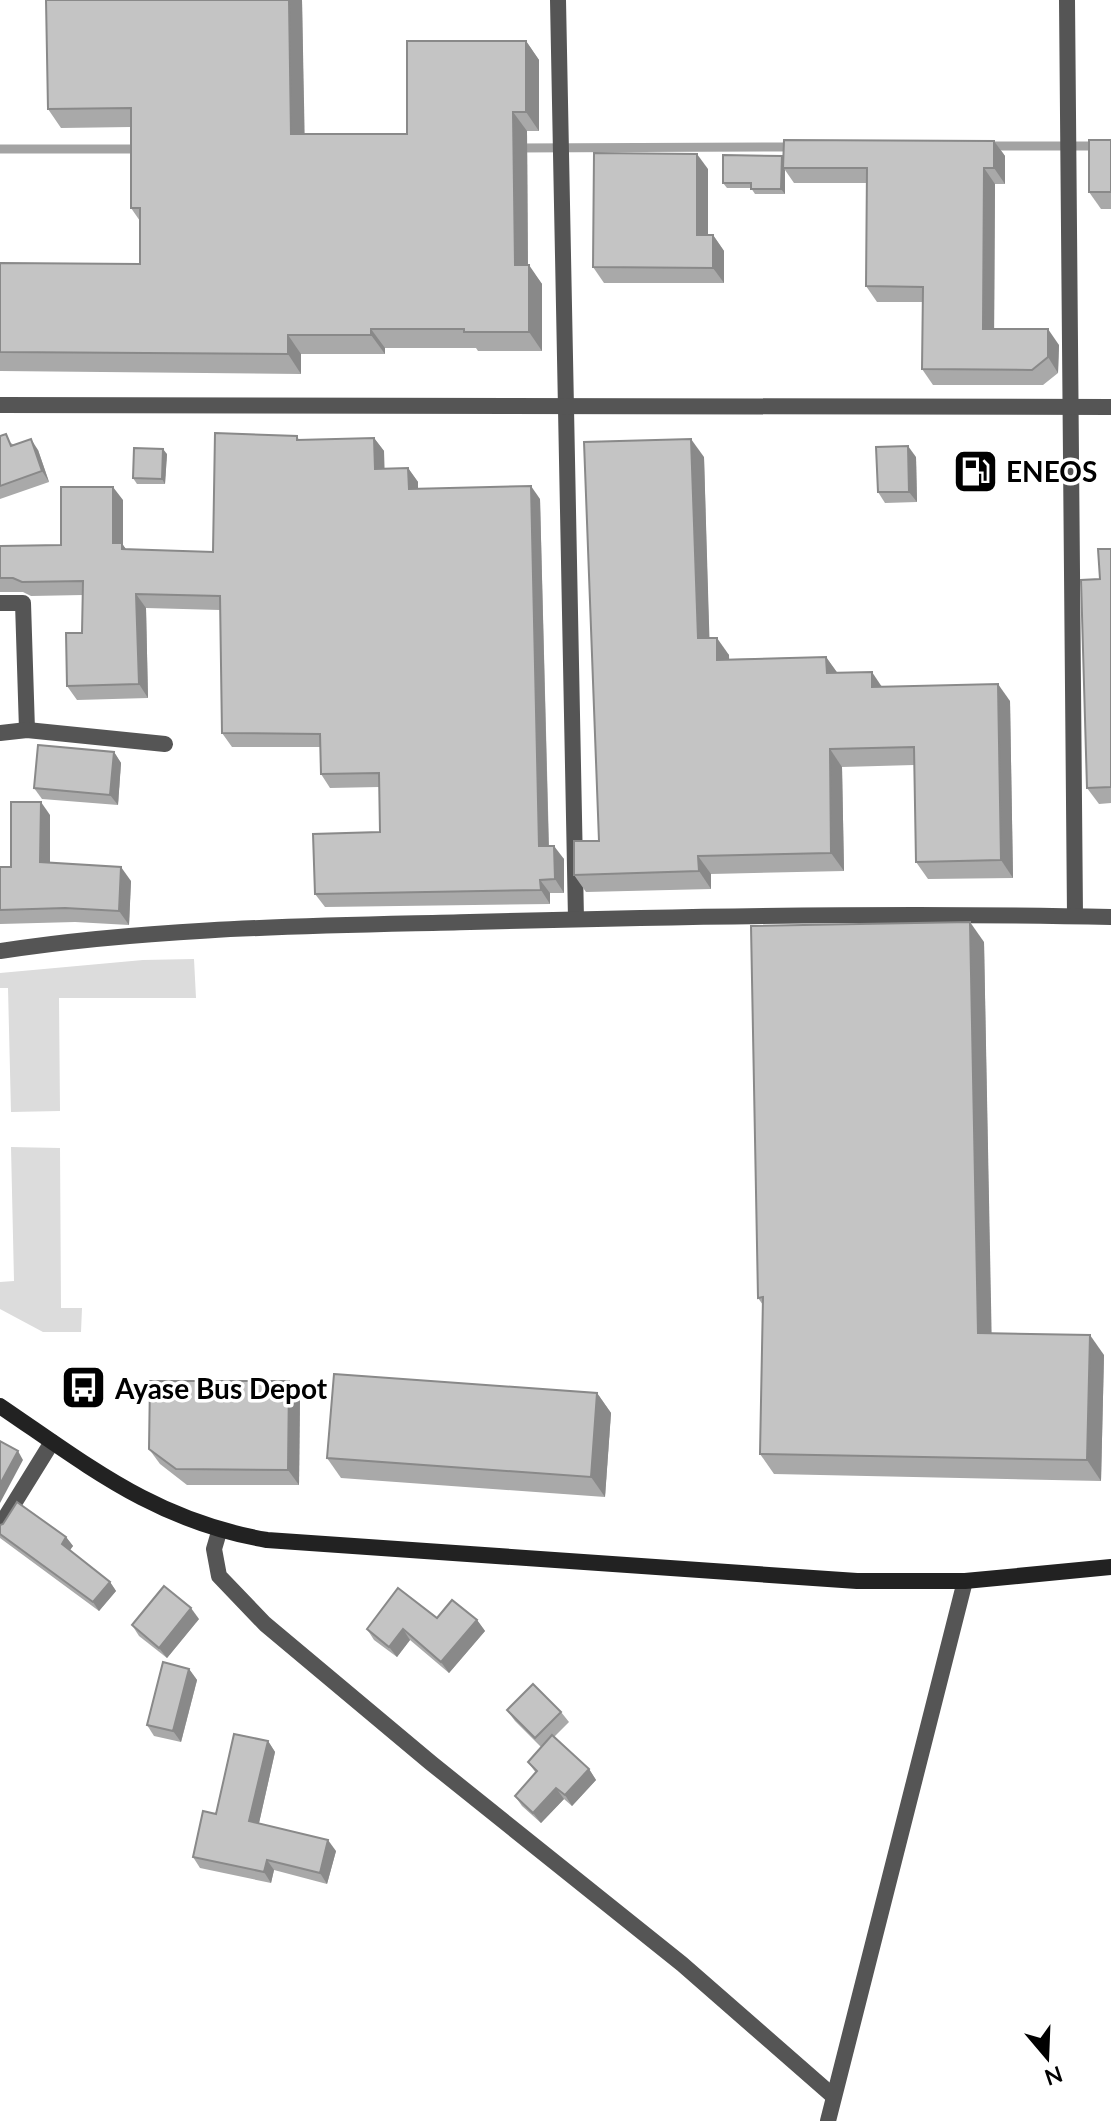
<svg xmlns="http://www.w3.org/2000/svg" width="1111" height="2121" viewBox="0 0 1111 2121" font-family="Lato,sans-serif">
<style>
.green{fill:#dcdcdc}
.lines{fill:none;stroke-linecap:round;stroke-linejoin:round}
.stream{stroke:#a3a3a3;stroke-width:9}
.street{stroke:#555;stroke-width:16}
.secondary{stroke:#222;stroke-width:16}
.wall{fill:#a9a9a9}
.shaded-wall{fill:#898989}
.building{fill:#c4c4c4;stroke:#898989;stroke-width:2}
.labels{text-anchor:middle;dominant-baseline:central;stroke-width:7;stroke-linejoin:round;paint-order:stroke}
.poi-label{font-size:28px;font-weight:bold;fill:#000;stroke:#fff;text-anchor:start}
</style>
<rect width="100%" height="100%" fill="#fff"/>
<!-- green -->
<g class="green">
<path d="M194 959 196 998H59L60 1111 11 1112 8 988H0V973L143 960Z"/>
<path d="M11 1147 60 1148 61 1308H82L81 1332H43L0 1309V1282L14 1281Z"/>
</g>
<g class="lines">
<!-- stream -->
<g class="stream">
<path d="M986 146H1111"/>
<path d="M514 148 796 147"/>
<path d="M0 149H144"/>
</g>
<!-- street -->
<g class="street">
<path d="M558 0 576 919"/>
<path d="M1067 0 1075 916"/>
<path d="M0 405 1111 407"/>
<path d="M0 603H23L27 730"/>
<path d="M0 733 27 730 165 744"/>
<path d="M0 951C156 927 313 926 470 922 683 916 898 912 1111 917"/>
<path d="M0 1526 52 1442"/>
<path d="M219 1532 214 1549 219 1576 265 1624 431 1763 682 1964 833 2096"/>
<path d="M828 2121 965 1581"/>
</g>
<!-- secondary -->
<path class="secondary" d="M0 1406C90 1467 156 1521 267 1540L857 1581H965L1111 1567"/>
</g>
<!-- wall -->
<g class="wall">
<path d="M46 0H302L304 134H407L526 41 539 60V131H527L528 265 542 284V351H478L476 348H385V354H301V374L0 371V263L140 264V221L131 208V127L61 128 48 109Z"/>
<path d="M1111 140V209H1101L1089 192Z"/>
<path d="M994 141 1005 156V184H995L994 329 1059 345 1058 373 1043 385H933L922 369 923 302H877L866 286 867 183H794L785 170V194H755L751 188H727L723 183 782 156 783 158Z"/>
<path d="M708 169V235H713L724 251V283H604L593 267Z"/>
<path d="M0 436 14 445 38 450 49 482 0 499Z"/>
<path d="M297 436 299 440 374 438 384 451V469L408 468 418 482V489L540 499 549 846 564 859V893H550V904L325 907 315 894 380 832 379 787 330 788 321 774 320 747H232L222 733 220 610 146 608 148 698 77 700 67 686 82 633 83 595 31 596 23 592H0V546L61 545 123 500V545L126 550 213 552Z"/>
<path d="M167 454 165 484H137L133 478Z"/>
<path d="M704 457 709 638 729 655V659L826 657 837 673 882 686 1010 701 1013 878 928 879 916 862 914 765 842 767 844 871 711 874V889L586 892 574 875 599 841Z"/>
<path d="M916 457 917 502 885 503 878 492Z"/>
<path d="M1111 549V803L1099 804 1087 788 1100 579Z"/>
<path d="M114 752 121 763 118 805 42 799 34 788Z"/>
<path d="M50 815V862L131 881 129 925 75 922 0 924V867H11Z"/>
<path d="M984 942 991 1333 1104 1355 1101 1481 774 1474 760 1454 763 1305 758 1298Z"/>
<path d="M289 1381 300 1396 299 1485H187L160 1464 149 1449Z"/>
<path d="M597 1393 611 1413 605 1497 341 1478 327 1458Z"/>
<path d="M0 1525 66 1537 73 1546 69 1550 110 1582 116 1591 99 1611 0 1538Z"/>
<path d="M437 1618 477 1620 485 1631 449 1673 410 1640 397 1657 374 1640 367 1629Z"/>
<path d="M199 1619 167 1658 139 1636 132 1625Z"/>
<path d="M189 1669 197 1680 181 1742 154 1736 147 1725Z"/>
<path d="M507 1710 561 1712 569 1722 554 1737 589 1769 596 1780 572 1806 564 1799 541 1823 522 1806 515 1796 536 1773 528 1762 541 1747 515 1721Z"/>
<path d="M268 1741 275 1752 259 1823 336 1851 327 1884 274 1870 271 1883 200 1868 193 1857 216 1814Z"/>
</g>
<!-- shaded-wall -->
<g class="shaded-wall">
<path d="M289 0H302L305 153 291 134Z"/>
<path d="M526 41 539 60V131L526 112Z"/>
<path d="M513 112 527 131 528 284 515 265Z"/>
<path d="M994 141 1005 156V184L994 168Z"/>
<path d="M697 154 708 169V251L697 235Z"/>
<path d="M782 156 785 161 783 168 785 170V194L781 189Z"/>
<path d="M984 168 995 184 994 345 983 329Z"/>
<path d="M713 235 724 251V283L713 268Z"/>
<path d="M529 265 542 284V351L529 332Z"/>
<path d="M371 329 385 348V354L371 335Z"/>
<path d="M1048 329 1059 345 1058 373 1048 357Z"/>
<path d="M288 335 301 354V374L288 354Z"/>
<path d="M374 438 384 451 385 483 375 469Z"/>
<path d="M31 439 38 450 49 482 42 471Z"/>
<path d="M691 439 704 457 710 656 698 638Z"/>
<path d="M908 446 916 457 917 502 909 492Z"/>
<path d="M163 449 167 454 165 484 162 479Z"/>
<path d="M408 468 418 482V503L409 489Z"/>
<path d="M531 486 540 499 549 860 539 846Z"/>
<path d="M113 487 123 500V545L132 557 113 543Z"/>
<path d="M136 594 146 608 148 698 139 684Z"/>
<path d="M717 638 729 655 730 677 717 660Z"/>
<path d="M826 657 839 675 827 673Z"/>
<path d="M872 672 884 690 872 687Z"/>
<path d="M998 684 1010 701 1013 878 1001 860Z"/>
<path d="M830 749 842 767 844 871 831 853Z"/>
<path d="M114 752 121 763 118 805 110 795Z"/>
<path d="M41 802 50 815V875L40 862Z"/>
<path d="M554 846 564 859V893L555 879Z"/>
<path d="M698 856 711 874V889L699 871Z"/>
<path d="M121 867 131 881 129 925 119 911Z"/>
<path d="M540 880 550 893V904L541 890Z"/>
<path d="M970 922 984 942 992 1353 978 1333Z"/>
<path d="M1090 1335 1104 1355 1101 1481 1087 1460Z"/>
<path d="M289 1381 300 1396 299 1485 288 1470Z"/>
<path d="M597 1393 611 1413 605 1497 591 1477Z"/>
<path d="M18 1451 23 1460 0 1503V1484Z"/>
<path d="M66 1537 73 1546 68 1553 62 1544Z"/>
<path d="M110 1582 116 1591 99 1611 93 1602Z"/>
<path d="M191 1608 199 1619 167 1658 159 1648Z"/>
<path d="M477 1620 485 1631 449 1673 441 1662Z"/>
<path d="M403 1629 410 1640 397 1657 389 1647Z"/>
<path d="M189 1669 197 1680 181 1742 173 1731Z"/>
<path d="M268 1741 275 1752 257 1832 249 1821Z"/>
<path d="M589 1769 596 1780 572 1806 565 1795Z"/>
<path d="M556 1788 564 1799 541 1823 533 1813Z"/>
<path d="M328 1840 336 1851 327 1884 320 1873Z"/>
<path d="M267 1860 274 1870 271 1883 264 1872Z"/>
</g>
<!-- building -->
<g class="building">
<path d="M46 0H289L291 134H407V41H526V112H513L515 265H529V332H464V329H371V335H288V354L0 352V263L140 264V208H131V108L48 109Z"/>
<path d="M784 140 994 141V168H984L983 329H1048V357L1032 370 922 369 923 287 866 286 867 168H783Z"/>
<rect x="1089" y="140" width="22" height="52"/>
<path d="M594 153 697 154V235H713V268L593 267Z"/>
<path d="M723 155 782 156 781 189H751V183H723Z"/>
<path d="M215 433 297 436V440L374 438 375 469 408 468 409 489 531 486 539 846H554L555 879 540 880 541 890 315 894 313 834 380 832 379 773 321 774 320 734 222 733 220 596 136 594 139 684 67 686 66 633H82L83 581 22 582 13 578H0V546L61 545V487H113V543H122V549L213 552Z"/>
<path d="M6 434 11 446 31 439 42 471 0 486V436Z"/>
<path d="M691 439 698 638H717V660L826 657 827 673 872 672V687L998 684 1001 860 916 862 914 747 830 749 831 853 698 856 699 871 574 875V841H599L584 442Z"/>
<path d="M908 446 909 492H878L876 447Z"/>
<path d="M134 448 163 449 162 479 133 478Z"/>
<path d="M1098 549H1111V787L1087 788 1081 580 1100 579Z"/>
<path d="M38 745 114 752 110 795 34 788Z"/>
<path d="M11 802H41L40 862 121 867 119 911 65 908 0 910V867H11Z"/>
<path d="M970 922 978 1333 1090 1335 1087 1460 760 1454 763 1297 758 1298 751 926Z"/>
<path d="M334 1374 597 1393 591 1477 327 1458Z"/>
<path d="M150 1381H289L288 1470 176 1469 149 1449Z"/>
<path d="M0 1441 18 1451 0 1484Z"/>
<path d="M17 1502 66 1537 62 1544 110 1582 93 1602 0 1534V1525L3 1524Z"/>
<path d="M164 1586 191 1608 159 1648 132 1625Z"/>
<path d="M398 1588 437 1618 452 1600 477 1620 441 1662 403 1629 389 1647 367 1629Z"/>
<path d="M163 1662 189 1669 173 1731 147 1725Z"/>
<path d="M533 1684 561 1712 535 1738 507 1710Z"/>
<path d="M234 1734 268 1741 249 1821 328 1840 320 1873 267 1860 264 1872 193 1857 203 1811 216 1814Z"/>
<path d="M552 1735 589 1769 565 1795 556 1788 533 1813 515 1796 537 1771 528 1762Z"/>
</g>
<!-- icons -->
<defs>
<symbol id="fuel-square" viewBox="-11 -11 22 22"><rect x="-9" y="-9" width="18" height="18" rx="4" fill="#000" stroke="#fff"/><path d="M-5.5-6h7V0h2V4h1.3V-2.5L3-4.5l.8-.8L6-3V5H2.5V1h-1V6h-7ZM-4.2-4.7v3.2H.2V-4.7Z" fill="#fff"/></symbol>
<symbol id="bus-square" viewBox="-11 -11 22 22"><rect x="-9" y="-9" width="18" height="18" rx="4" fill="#000" stroke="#fff"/><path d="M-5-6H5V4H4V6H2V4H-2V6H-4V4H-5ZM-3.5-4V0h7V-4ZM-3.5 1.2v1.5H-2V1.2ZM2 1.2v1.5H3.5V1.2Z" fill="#fff"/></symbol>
</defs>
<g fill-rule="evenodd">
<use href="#fuel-square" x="950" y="446" width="51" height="51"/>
<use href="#bus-square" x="58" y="1362" width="51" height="51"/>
</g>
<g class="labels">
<!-- poi labels -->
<g class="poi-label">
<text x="1006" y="471">ENEOS</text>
<text x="115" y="1388">Ayase Bus Depot</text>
</g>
</g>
<!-- north arrow -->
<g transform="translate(1047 2057) rotate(161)" stroke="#ffffff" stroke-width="6" paint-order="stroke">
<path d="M0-6L14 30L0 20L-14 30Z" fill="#000000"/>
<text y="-12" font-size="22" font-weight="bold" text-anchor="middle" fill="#000000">N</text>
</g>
</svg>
